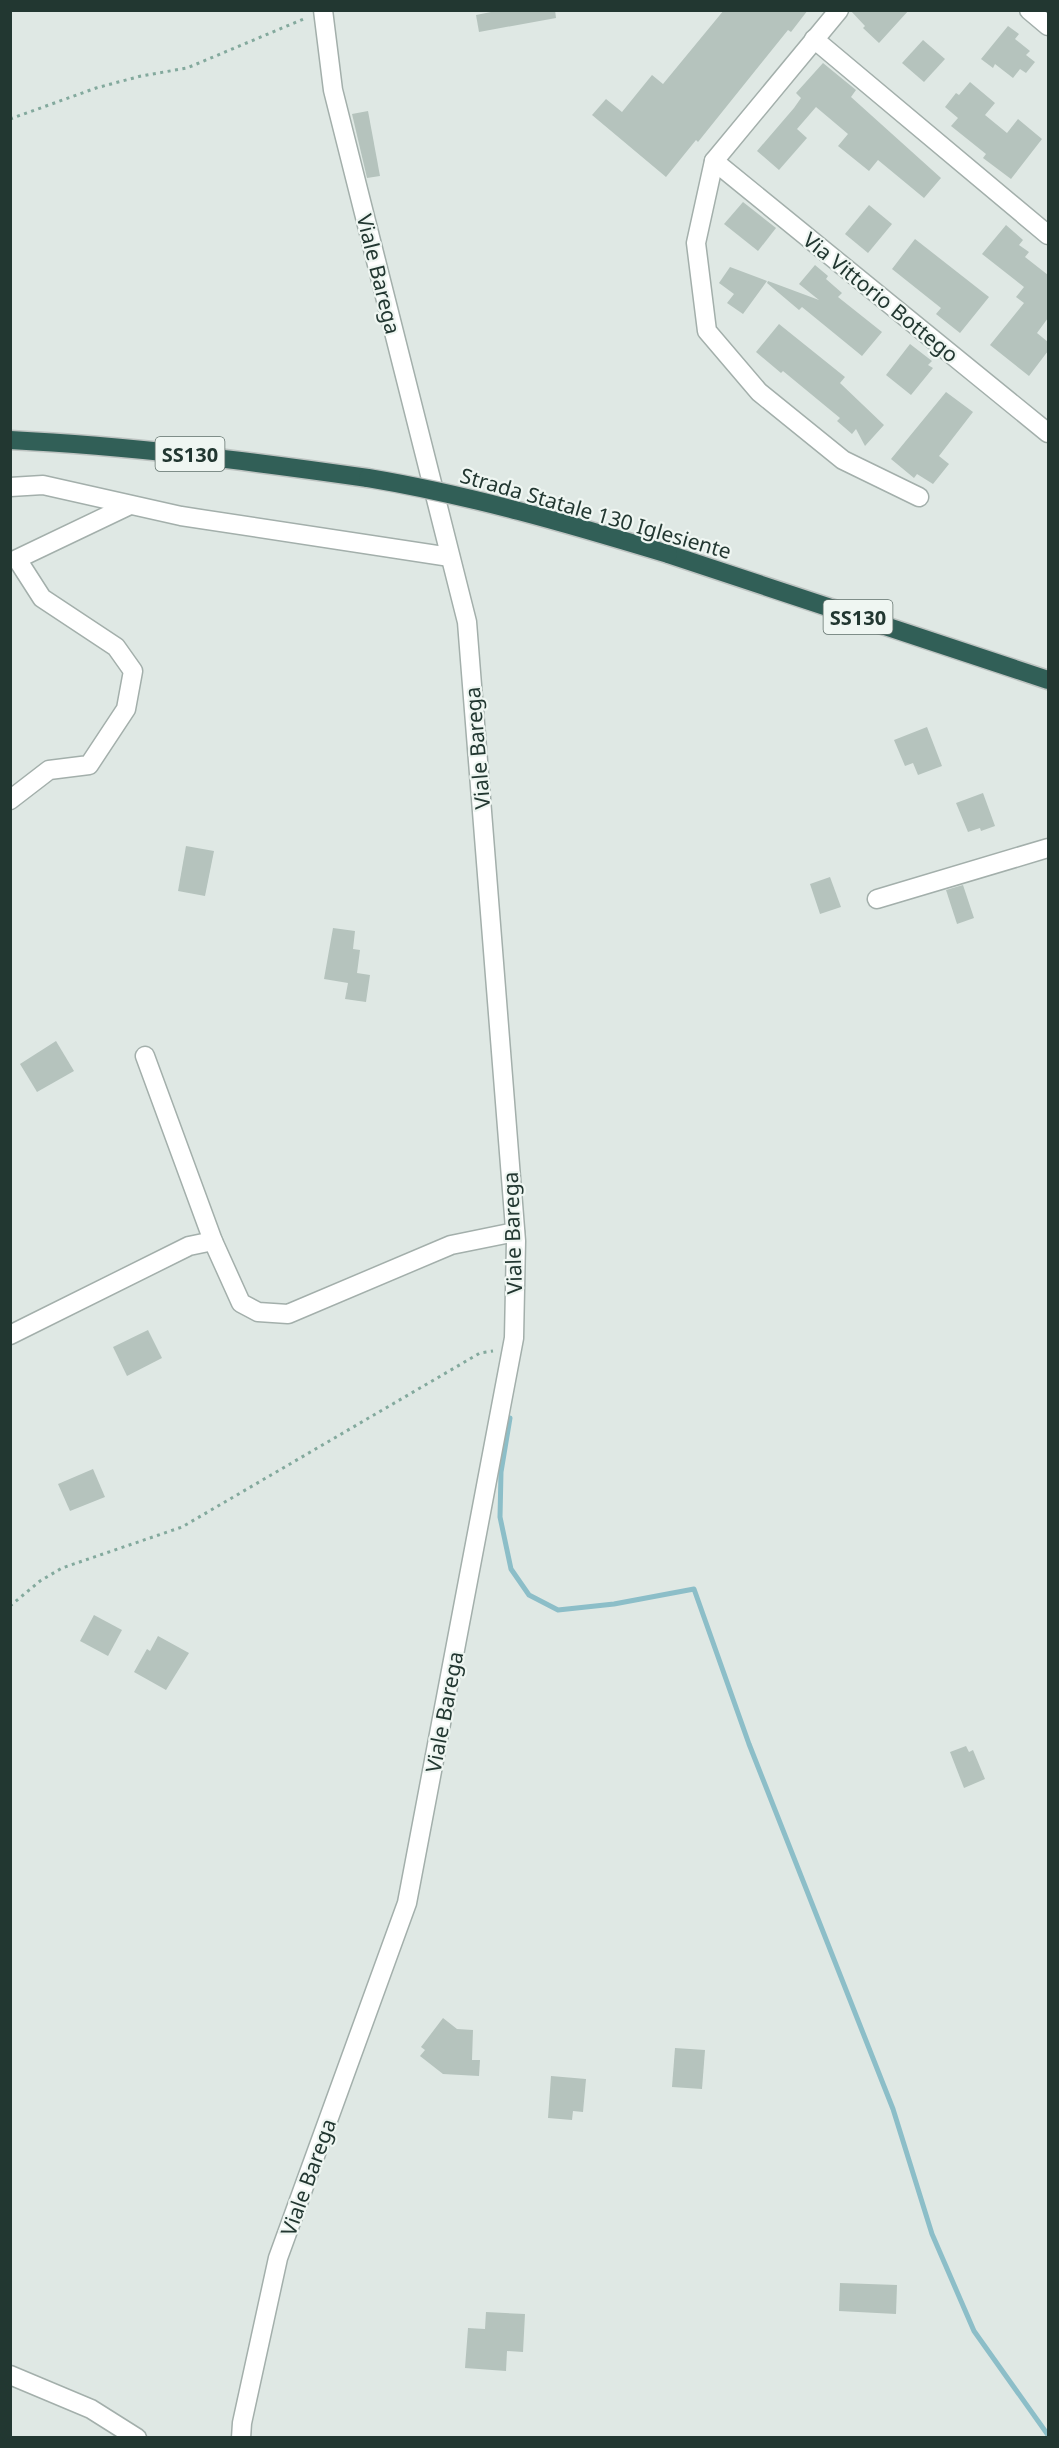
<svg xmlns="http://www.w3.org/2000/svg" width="1059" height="2448" viewBox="0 0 1059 2448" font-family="'Noto Sans',sans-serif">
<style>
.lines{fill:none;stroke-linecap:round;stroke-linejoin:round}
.stream{stroke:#8cbec8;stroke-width:5}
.building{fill:#b5c3bd}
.minor-casing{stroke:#a3afab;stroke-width:21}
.highway-casing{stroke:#bdc3c1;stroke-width:21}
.path{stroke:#83a99d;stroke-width:3;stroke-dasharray:3 4.5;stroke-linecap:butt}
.minor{stroke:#fff;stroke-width:18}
.highway{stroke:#315f57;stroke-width:18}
.highway-bridge-casing{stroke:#bdc3c1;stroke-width:21;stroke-linecap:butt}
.highway-bridge{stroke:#315f57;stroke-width:18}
.labels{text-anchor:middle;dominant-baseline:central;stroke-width:4.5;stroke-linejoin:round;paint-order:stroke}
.shield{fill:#eff6f2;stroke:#60706b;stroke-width:1.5}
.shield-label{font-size:20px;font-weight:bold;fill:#223731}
.street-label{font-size:21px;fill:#223731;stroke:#eff6f2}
</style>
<rect width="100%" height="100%" fill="#dfe8e4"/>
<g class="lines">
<!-- stream -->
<path class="stream" d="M510 1418 501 1472 500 1517 511 1569 529 1595 558 1610 614 1604 694 1589 749 1744 893 2109 932 2234 974 2331 1048 2435"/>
</g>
<!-- building -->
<g class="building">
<path d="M501 10H555L556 18 479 32 476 15Z"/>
<path d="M724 10H808L791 32 788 30 698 142 696 140 666 177 592 115 606 99 622 112 652 75 663 84Z"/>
<path d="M850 10H909L879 43 863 28 865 26Z"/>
<path d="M1008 26 1019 34 1015 39 1030 51 1026 55 1035 62 1026 73 1020 69 1013 78 995 64 993 68 981 59Z"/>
<path d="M923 40 945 59 924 82 902 63Z"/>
<path d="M823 63 856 90 851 97 941 178 924 198 878 160 869 171 838 146 848 134 816 107 797 129 807 138 779 170 757 151 794 108 801 98 796 93Z"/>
<path d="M970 82 995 103 985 115 1007 133 1018 119 1042 139 1011 179 983 158 986 154 951 126 958 118 945 107 956 93 959 95Z"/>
<path d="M368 111 380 176 367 178 352 114Z"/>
<path d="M743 202 776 228 758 251 724 224Z"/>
<path d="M869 205 892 224 868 253 845 234Z"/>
<path d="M1006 225 1023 240 1019 245 1029 252 1025 257 1048 275V318L1037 333 1048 342V351L1029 376 990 345 1024 303 1016 297 1024 287 982 254Z"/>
<path d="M915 239 989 297 960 333 936 314 941 308 892 269Z"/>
<path d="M815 265 828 276 826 279 842 293 838 297 882 332 862 356 802 307 799 310 767 283 768 281 819 300 799 284Z"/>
<path d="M730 267 767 281 743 314 727 303 734 294 719 283Z"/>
<path d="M779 324 845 377 840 383 884 425 865 446 856 429 852 434 837 421 840 418 783 371 781 373 756 352Z"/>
<path d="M910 344 932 361 928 365 933 368 911 395 886 375Z"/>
<path d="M946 392 973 412 939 456 949 464 933 484 917 474 914 478 891 459Z"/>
<path d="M927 727 942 766 918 775 913 763 905 766 894 740Z"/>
<path d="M983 793 995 826 981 831 980 828 968 832 956 803Z"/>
<path d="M186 846 214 851 205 896 178 891Z"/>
<path d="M830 877 841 907 820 914 810 884Z"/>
<path d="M963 885 974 918 957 924 946 890Z"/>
<path d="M333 928 355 931 353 949 360 950 357 973 370 975 366 1002 345 999 348 983 324 979Z"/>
<path d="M56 1041 74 1071 37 1092 20 1064Z"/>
<path d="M148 1330 162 1358 127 1376 113 1347Z"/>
<path d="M93 1469 105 1497 70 1511 58 1484Z"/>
<path d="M94 1615 122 1630 108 1656 80 1641Z"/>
<path d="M158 1636 189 1653 166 1690 134 1672 147 1649 150 1651Z"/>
<path d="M966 1746 969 1752 973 1750 985 1779 964 1788 950 1752Z"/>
<path d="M443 2018 457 2029 473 2030 472 2060H480L479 2076 443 2074 420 2056 425 2050 421 2047Z"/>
<path d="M675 2048 705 2050 702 2089 672 2087Z"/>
<path d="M551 2076 586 2079 583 2112 573 2111 572 2120 548 2118Z"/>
<path d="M840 2283 897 2285 896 2314 839 2311Z"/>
<path d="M486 2312 525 2314 523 2352 507 2351 506 2371 465 2368 468 2328 485 2329Z"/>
</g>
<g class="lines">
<defs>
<g id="minor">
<path d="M839 10 714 161 696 243 707 331 759 392 843 460 919 497"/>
<path d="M1029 10 1048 26"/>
<path d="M814 39 1048 235"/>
<path d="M714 161 1048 433"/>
<path d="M10 487 43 485 181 516 450 557"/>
<path d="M10 800 49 770 89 765 126 709 133 671 116 647 42 598 17 559 128 506"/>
<path d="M877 899 1048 848"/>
<path d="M145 1056 213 1241 241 1303 258 1312 288 1314 451 1245 515 1232"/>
<path d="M10 1335 189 1246 213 1241"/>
<path d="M10 2375 91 2409 137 2438"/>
<path d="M241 2438 242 2423 278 2258 407 1903 514 1338 516 1241 467 622 333 90 323 10"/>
</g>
<g id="highway">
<path d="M10 440C131 446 249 461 368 478"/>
<path d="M668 554 1048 680"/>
</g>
</defs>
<!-- minor casing -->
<use href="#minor" class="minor-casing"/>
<!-- highway casing -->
<use href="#highway" class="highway-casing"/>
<!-- path -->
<g class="path">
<path d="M10 119 96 88 141 76 187 68 306 18"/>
<path d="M10 1606 40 1581 62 1568 182 1527 480 1353 493 1351"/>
</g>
<!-- minor -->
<use href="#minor" class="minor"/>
<!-- highway -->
<use href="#highway" class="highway"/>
<defs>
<path id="highway-bridge" d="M368 478C470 495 569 524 668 554"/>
</defs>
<!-- highway-bridge casing -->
<use href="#highway-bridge" class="highway-bridge-casing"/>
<!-- highway-bridge -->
<use href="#highway-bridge" class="highway-bridge"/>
</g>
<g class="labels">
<!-- shield labels -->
<g class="shield">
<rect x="155.5" y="437" width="69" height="34" rx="4.5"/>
<rect x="823.5" y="600" width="69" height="34" rx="4.5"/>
</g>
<g class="shield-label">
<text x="190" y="454">SS130</text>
<text x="858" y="617">SS130</text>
</g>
<!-- street labels -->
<g class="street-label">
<text transform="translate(379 274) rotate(76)">Viale Barega</text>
<text transform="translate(881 297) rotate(39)">Via Vittorio Bottego</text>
<text transform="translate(596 513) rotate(16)">Strada Statale 130 Iglesiente</text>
<text transform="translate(477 748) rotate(-95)">Viale Barega</text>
<text transform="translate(512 1233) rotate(-92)">Viale Barega</text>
<text transform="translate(444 1712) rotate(-79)">Viale Barega</text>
<text transform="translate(308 2177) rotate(-70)">Viale Barega</text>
</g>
</g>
<!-- border -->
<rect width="1059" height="2448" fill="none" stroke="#223731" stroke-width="24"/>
</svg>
